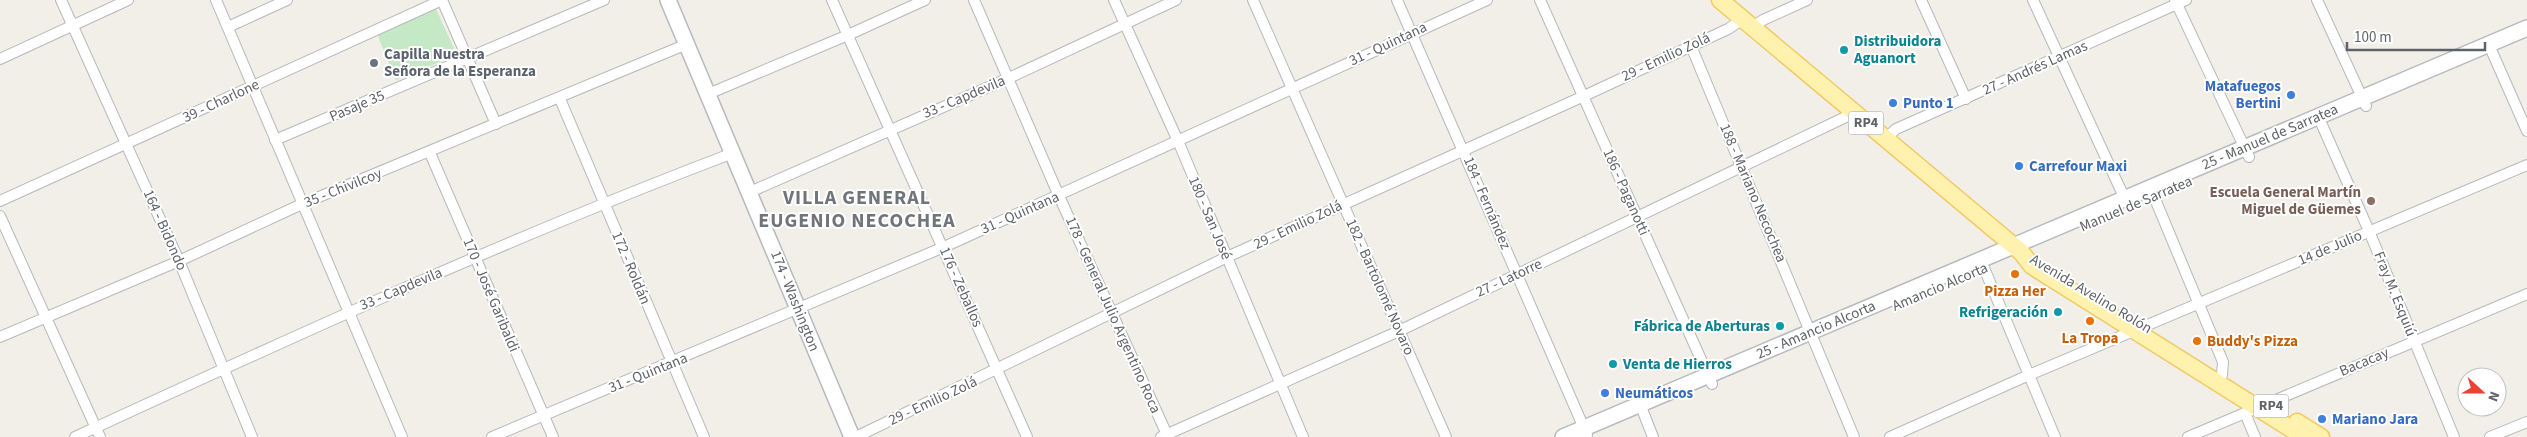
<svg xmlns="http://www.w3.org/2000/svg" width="2527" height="437" viewBox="0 0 2527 437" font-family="'Source Sans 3',sans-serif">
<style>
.green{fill:#c5e8c5}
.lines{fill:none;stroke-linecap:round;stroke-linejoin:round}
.street-casing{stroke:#b5b8bc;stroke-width:12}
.secondary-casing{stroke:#b6babf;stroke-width:18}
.primary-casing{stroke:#f2c960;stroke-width:19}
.street{stroke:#fff;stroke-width:10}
.secondary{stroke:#fff;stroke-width:15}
.primary{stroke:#fff2af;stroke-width:16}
.culture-dot{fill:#0f9aa8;stroke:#fff;stroke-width:2}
.worship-dot{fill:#6b7280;stroke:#fff;stroke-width:2}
.shop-dot{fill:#3f7fe0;stroke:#fff;stroke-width:2}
.education-dot{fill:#8d6e63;stroke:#fff;stroke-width:2}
.food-dot{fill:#e8710a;stroke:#fff;stroke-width:2}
.labels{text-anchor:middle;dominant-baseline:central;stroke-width:4;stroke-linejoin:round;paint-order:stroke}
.shield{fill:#fff;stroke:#8f9295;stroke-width:1}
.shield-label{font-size:14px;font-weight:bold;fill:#5f6368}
.culture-label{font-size:15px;font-weight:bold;fill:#0d838f;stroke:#fff;text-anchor:start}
.street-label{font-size:15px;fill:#5f6368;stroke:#fff}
.worship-label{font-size:15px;font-weight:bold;fill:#5b616d;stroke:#fff;text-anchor:start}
.shop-label{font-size:15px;font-weight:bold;fill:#366cbe;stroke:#fff;text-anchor:start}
.education-label{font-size:15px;font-weight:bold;fill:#785e54;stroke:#fff;text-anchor:end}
.food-label{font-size:15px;font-weight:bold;fill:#c56008;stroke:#fff}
.district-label{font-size:20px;font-weight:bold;letter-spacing:1px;fill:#70757a;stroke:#fff}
</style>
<rect width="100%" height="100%" fill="#f1efe8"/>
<!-- green -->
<path class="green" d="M436 9 457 55 396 80 377 34Z"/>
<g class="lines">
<defs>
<g id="street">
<path d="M61 0 179 261 252 437"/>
<path d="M216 0 402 437"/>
<path d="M442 0 496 124"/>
<path d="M832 0 1027 437"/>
<path d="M974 0 1059 196 1168 437"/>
<path d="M1114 0 1178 141 1303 437"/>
<path d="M1253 0 1446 437"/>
<path d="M1397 0 1587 435"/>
<path d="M1540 0 1712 384"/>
<path d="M1921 0 1966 99"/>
<path d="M2033 0 2124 197"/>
<path d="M2175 0 2249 157"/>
<path d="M2317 0 2366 106"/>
<path d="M228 27 287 0"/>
<path d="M1752 27 1763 20 1807 0"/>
<path d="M2489 45 2527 131"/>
<path d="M1691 46 1854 437"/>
<path d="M0 59 128 0"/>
<path d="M708 94 848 35 925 0"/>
<path d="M560 99 704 437"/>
<path d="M2322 125 2369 231 2454 437"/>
<path d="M1886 138 1896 129 2186 0"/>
<path d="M275 140 604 0"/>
<path d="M430 153 553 437"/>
<path d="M2150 187 2223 362 2222 375"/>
<path d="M750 192 1009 78 1176 0"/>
<path d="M0 201 442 0"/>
<path d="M0 216 100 437"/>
<path d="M1984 268 2055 437"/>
<path d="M0 337 179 261 302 204 687 44"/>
<path d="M1640 404 1653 437"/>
<path d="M2245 413 2255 437"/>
<path d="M75 437C292 337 509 238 733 153"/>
<path d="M492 437 944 247 1487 0"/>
<path d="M856 437 1227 257 1584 96 1728 29 1743 19"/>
<path d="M1161 437 1399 331 1854 113"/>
<path d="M1890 437 2029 375 2527 165"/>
<path d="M2188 437 2527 294"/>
<path d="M2490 437 2527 422"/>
</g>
<g id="secondary">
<path d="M668 0 852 437"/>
<path d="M1563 437 2527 28"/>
</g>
<g id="primary">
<path d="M1720 0 2021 252 2032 266 2304 437"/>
<path d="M2297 422 2321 437"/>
</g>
</defs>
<!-- street casing -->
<use href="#street" class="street-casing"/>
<!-- secondary casing -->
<use href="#secondary" class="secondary-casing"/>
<!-- primary casing -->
<use href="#primary" class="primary-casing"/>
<!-- street -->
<use href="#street" class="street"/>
<!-- secondary -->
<use href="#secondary" class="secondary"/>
<!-- primary -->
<use href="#primary" class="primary"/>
</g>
<!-- markers -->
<g class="culture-dot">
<circle cx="1844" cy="50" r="5"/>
<circle cx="2058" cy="312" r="5"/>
<circle cx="1780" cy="326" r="5"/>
<circle cx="1613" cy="364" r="5"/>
</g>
<circle class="worship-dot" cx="374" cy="63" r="5"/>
<g class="shop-dot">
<circle cx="2291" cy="95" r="5"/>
<circle cx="1893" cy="103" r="5"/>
<circle cx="2019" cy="166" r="5"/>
<circle cx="1605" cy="393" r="5"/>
<circle cx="2322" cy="419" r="5"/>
</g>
<circle class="education-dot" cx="2371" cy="201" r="5"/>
<g class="food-dot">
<circle cx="2015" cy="274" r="5"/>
<circle cx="2090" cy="321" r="5"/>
<circle cx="2197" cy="341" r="5"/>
</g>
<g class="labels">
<!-- shield labels -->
<g class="shield">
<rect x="1848.5" y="111.5" width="35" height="23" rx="4"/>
<rect x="2253.5" y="394.5" width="35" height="23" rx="4"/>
</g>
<g class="shield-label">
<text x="1866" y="123">RP4</text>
<text x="2271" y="406">RP4</text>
</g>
<!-- culture labels -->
<g class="culture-label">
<text x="1854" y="41">Distribuidora<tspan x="1854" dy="17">Aguanort</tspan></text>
<text x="2048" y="312" text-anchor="end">Refrigeración</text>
<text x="1770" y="326" text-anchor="end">Fábrica de Aberturas</text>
<text x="1623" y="364">Venta de Hierros</text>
</g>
<!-- street labels -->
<g class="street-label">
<text transform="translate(1388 44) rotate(-25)">31 - Quintana</text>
<text transform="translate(1666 57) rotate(-25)">29 - Emilio Zolá</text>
<text transform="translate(2035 68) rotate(-24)">27 - Andrés Lamas</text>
<text transform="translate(964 97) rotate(-23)">33 - Capdevila</text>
<text transform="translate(221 101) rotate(-25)">39 - Charlone</text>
<text transform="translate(357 106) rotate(-23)">Pasaje 35</text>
<text transform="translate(2270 137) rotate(-23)">25 - Manuel de Sarratea</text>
<text transform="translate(343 188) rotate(-22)">35 - Chivilcoy</text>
<text transform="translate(1626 192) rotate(66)">186 - Paganotti</text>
<text transform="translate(1753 193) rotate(67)">188 - Mariano Necochea</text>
<text transform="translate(1487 203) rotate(67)">184 - Fernández</text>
<text transform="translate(2136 204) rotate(-23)">Manuel de Sarratea</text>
<text transform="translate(1020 213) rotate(-24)">31 - Quintana</text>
<text transform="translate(1210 218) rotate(67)">180 - San José</text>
<text transform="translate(1298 225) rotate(-25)">29 - Emilio Zolá</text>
<text transform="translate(165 230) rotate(66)">164 - Bidondo</text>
<text transform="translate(2330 248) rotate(-23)">14 de Julio</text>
<text transform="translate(631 268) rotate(67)">172 - Roldán</text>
<text transform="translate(1509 278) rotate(-25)">27 - Latorre</text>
<text transform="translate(961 287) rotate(66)">176 - Zeballos</text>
<text transform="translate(1380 287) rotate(66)">182 - Bartolomé Novaro</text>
<text transform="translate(1940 287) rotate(-23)">Amancio Alcorta</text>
<text transform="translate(401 289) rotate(-23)">33 - Capdevila</text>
<text transform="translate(2091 294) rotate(31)">Avenida Avelino Rolón</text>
<text transform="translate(2395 294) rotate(68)">Fray M. Esquiú</text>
<text transform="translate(491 295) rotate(67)">170 - José Garibaldi</text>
<text transform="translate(795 301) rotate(68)">174 - Washington</text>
<text transform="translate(1113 315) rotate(66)">178 - General Julio Argentino Roca</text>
<text transform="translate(1816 330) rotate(-23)">25 - Amancio Alcorta</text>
<text transform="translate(2364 362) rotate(-23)">Bacacay</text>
<text transform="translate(648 373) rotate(-22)">31 - Quintana</text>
<text transform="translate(933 401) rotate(-25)">29 - Emilio Zolá</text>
</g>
<!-- worship labels -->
<g class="worship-label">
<text x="384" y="54">Capilla Nuestra<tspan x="384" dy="17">Señora de la Esperanza</tspan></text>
</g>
<!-- shop labels -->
<g class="shop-label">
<text x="2281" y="86" text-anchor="end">Matafuegos<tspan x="2281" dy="17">Bertini</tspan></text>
<text x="1903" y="103">Punto 1</text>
<text x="2029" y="166">Carrefour Maxi</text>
<text x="1615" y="393">Neumáticos</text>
<text x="2332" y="419">Mariano Jara</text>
</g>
<!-- education labels -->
<g class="education-label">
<text x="2361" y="192">Escuela General Martín<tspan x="2361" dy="17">Miguel de Güemes</tspan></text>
</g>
<!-- food labels -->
<g class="food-label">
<text x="2015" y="291">Pizza Her</text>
<text x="2090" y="338">La Tropa</text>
<text x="2207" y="341" text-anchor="start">Buddy's Pizza</text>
</g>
<!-- district labels -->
<g class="district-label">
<text x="857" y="198">VILLA GENERAL<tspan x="857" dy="23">EUGENIO NECOCHEA</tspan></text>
</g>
</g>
<!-- north arrow -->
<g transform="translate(2482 392) rotate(111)"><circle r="24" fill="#ffffff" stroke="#bfc1c3"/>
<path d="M0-4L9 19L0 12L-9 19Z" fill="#ea4335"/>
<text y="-8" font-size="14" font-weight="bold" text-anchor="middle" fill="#5f6368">N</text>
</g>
<!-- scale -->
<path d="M2347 42v8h138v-8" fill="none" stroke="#5f6368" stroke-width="2.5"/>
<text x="2354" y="42" font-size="15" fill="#5f6368" stroke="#ffffff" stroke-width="4" paint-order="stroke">100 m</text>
</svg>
